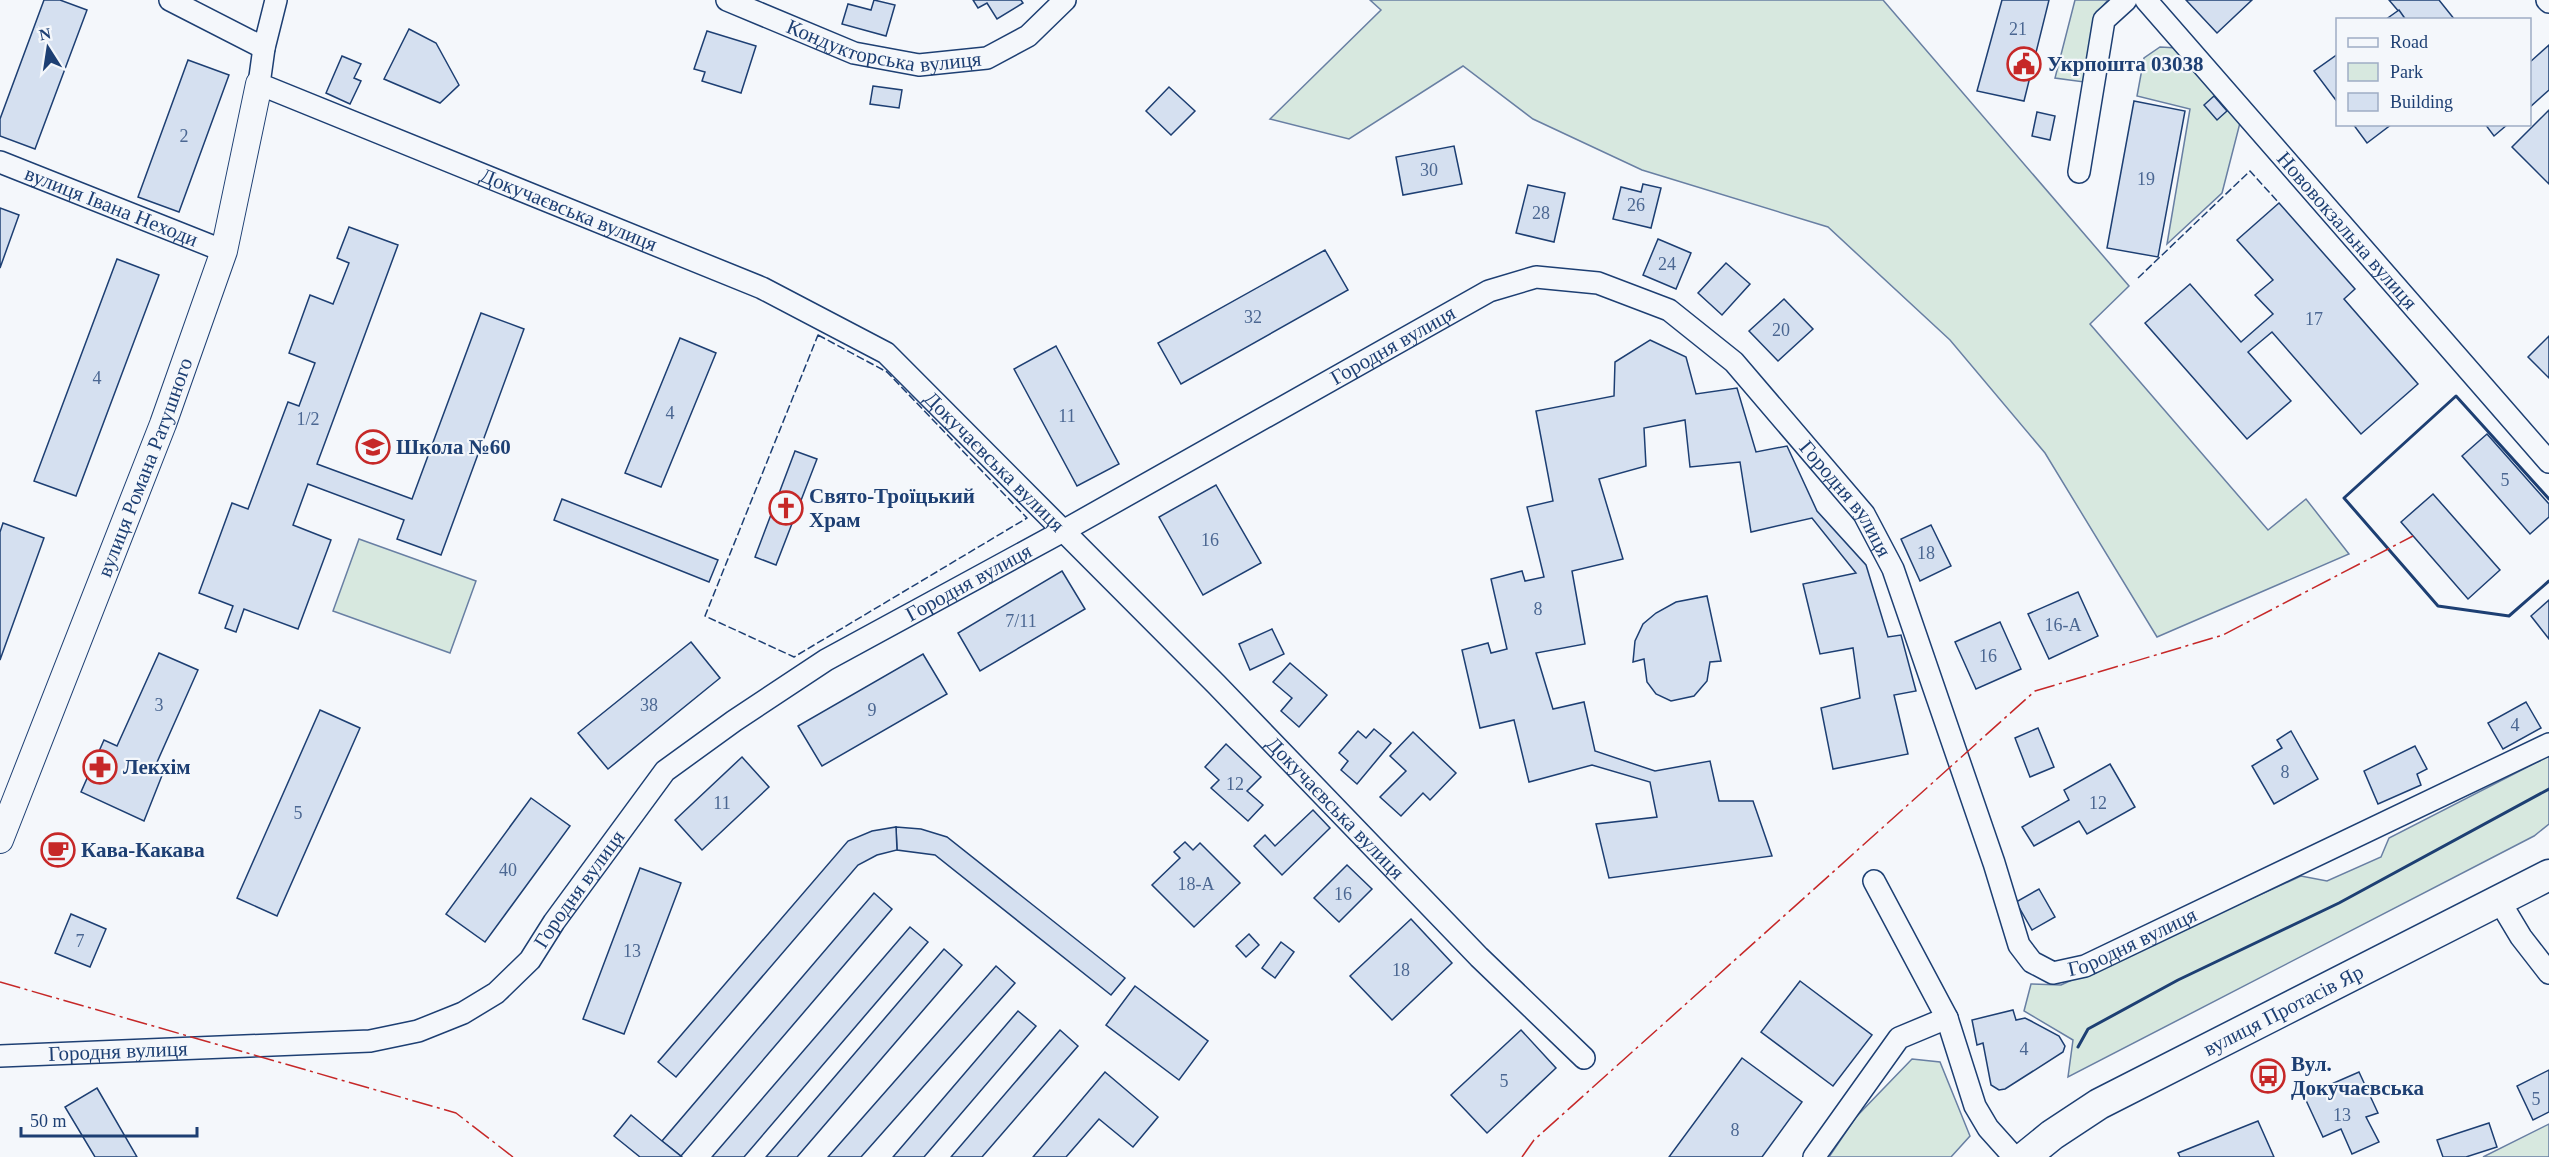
<svg xmlns="http://www.w3.org/2000/svg" width="2549" height="1157" viewBox="0 0 2549 1157" font-family="Georgia,serif">
<style>
.green{fill:#d7e8df;stroke:#687fa3;stroke-width:1.5}
.building{fill:#d5e0f0;stroke:#1d3f73;stroke-width:1.5}
.lines{fill:none;stroke-linecap:round;stroke-linejoin:round}
.minor-casing{stroke:#1d3f73;stroke-width:24}
.tertiary-casing{stroke:#1d3f73;stroke-width:28}
.secondary-casing{stroke:#1d3f73;stroke-width:33}
.minor{stroke:#f4f7fb;stroke-width:21}
.tertiary{stroke:#f4f7fb;stroke-width:26}
.secondary{stroke:#f4f7fb;stroke-width:30}
.fence{stroke:#1d3f73;stroke-width:1.5;stroke-dasharray:8 3;stroke-linecap:butt}
.wall{stroke:#1d3f73;stroke-width:3}
.power{stroke:#c62828;stroke-width:1.5;stroke-dasharray:21 4.5 3 4.5;stroke-linecap:butt}
.labels{text-anchor:middle;dominant-baseline:central;stroke-width:4.5;stroke-linejoin:round;paint-order:stroke}
.number-label{font-size:18px;fill:#4b6792}
.street-label{font-size:21px;fill:#1d3f73;stroke:#f4f7fb}
.poi-label{font-size:21px;font-weight:bold;fill:#1d3f73;stroke:#f4f7fb;text-anchor:start}
</style>
<rect width="100%" height="100%" fill="#f4f7fb"/>
<!-- green -->
<g class="green">
<path d="M1370 0H1883L2129 286 2090 324 2268 530 2306 499 2349 554 2157 637 2045 453 1950 340 1828 227 1642 170 1533 119 1463 66 1349 139 1270 119 1381 10Z"/>
<path d="M2075 0H2108L2096 14 2084 82 2055 78Z"/>
<path d="M2160 47 2178 48 2241 119 2222 193 2167 244 2190 109 2137 96 2144 58Z"/>
<path d="M359 539 476 581 450 653 333 611Z"/>
<path d="M2549 756V824L2534 836 2068 1077 2073 1040 2024 1011 2031 984 2061 985 2301 876 2327 881 2381 857 2389 838Z"/>
<path d="M1912 1059 1940 1062 1970 1136 1951 1157H1829L1856 1117Z"/>
<path d="M2549 1124V1157H2483Z"/>
</g>
<!-- building -->
<g class="building">
<path d="M44 0H60L87 10 35 149 0 136V119Z"/>
<path d="M874 0 895 5 886 36 842 24 848 4 871 10Z"/>
<path d="M973 0H1021L1023 3 997 19 987 3 978 8Z"/>
<path d="M2002 0H2049L2024 101 1977 91Z"/>
<path d="M2186 0H2252L2217 33Z"/>
<path d="M2389 0H2439L2455 20H2406Z"/>
<path d="M2399 10 2406 20H2385Z"/>
<path d="M409 29 436 43 459 85 440 103 384 79Z"/>
<path d="M707 31 756 46 741 93 702 81 705 72 694 69Z"/>
<path d="M2549 45V90L2530 107V62Z"/>
<path d="M2338 54V103L2314 71Z"/>
<path d="M342 56 361 64 354 78 361 81 350 104 326 93Z"/>
<path d="M188 60 229 75 179 212 138 197Z"/>
<path d="M873 86 902 90 899 108 870 104Z"/>
<path d="M1169 87 1195 111 1171 135 1146 111Z"/>
<path d="M2214 96 2227 111 2217 120 2204 105Z"/>
<path d="M2134 101 2185 111 2158 257 2107 248Z"/>
<path d="M2549 110V184L2512 147Z"/>
<path d="M2037 112 2055 116 2050 140 2032 136Z"/>
<path d="M2353 124H2392L2367 143Z"/>
<path d="M2485 124H2508L2494 136Z"/>
<path d="M1454 146 1462 184 1403 195 1396 157Z"/>
<path d="M1643 184 1661 188 1651 228 1613 219 1621 187 1641 192Z"/>
<path d="M1528 185 1565 193 1554 242 1516 233Z"/>
<path d="M2279 203 2355 289 2344 299 2418 384 2361 434 2272 332 2248 352 2291 401 2247 439 2145 323 2190 284 2241 342 2273 314 2255 295 2273 280 2237 240Z"/>
<path d="M0 208 19 215 0 268Z"/>
<path d="M349 227 398 245 317 464 412 499 481 313 524 329 441 555 397 539 404 520 308 484 293 525 331 540 298 629 244 609 236 632 225 628 233 606 199 593 232 503 248 509 288 402 299 406 315 363 289 353 310 295 333 304 349 263 337 258Z"/>
<path d="M1658 239 1691 253 1676 289 1643 275Z"/>
<path d="M1325 250 1348 290 1181 384 1158 343Z"/>
<path d="M117 259 159 275 76 496 34 481Z"/>
<path d="M1726 263 1750 284 1722 315 1698 293Z"/>
<path d="M1784 299 1813 329 1778 361 1749 331Z"/>
<path d="M2549 336V378L2528 357Z"/>
<path d="M680 338 716 353 661 487 625 473Z"/>
<path d="M1650 340 1686 357 1696 394 1737 388 1756 452 1787 446 1817 511 1866 565 1888 637 1901 635 1916 691 1894 695 1908 754 1833 769 1821 708 1860 698 1853 648 1820 654 1803 584 1856 573 1812 518 1751 532 1740 462 1690 467 1685 420 1644 428 1646 466 1599 479 1623 559 1572 571 1585 644 1536 653 1553 709 1584 702 1595 751 1655 771 1710 761 1719 801H1753L1772 856 1609 878 1596 824 1657 817 1650 782 1592 765 1529 782 1514 720 1480 728 1462 650 1488 643 1491 653 1507 649 1491 579 1522 571 1525 581 1544 577 1527 507 1553 501 1536 411 1614 396 1615 362Z"/>
<path d="M1056 346 1119 464 1077 486 1014 369Z"/>
<path d="M2487 434 2549 504V517L2530 534 2462 456Z"/>
<path d="M795 451 817 459 776 565 755 557Z"/>
<path d="M1216 485 1261 563 1203 595 1159 517Z"/>
<path d="M2433 494 2500 570 2468 599 2401 522Z"/>
<path d="M562 499 718 560 709 582 554 520Z"/>
<path d="M3 523 44 538 0 660V532Z"/>
<path d="M1931 525 1951 566 1920 581 1901 539Z"/>
<path d="M1062 571 1085 609 980 671 958 633Z"/>
<path d="M2078 592 2098 636 2049 659 2028 614Z"/>
<path d="M1707 596 1721 661 1710 662 1707 681 1694 696 1671 701 1656 694 1647 682 1644 659 1633 662 1635 641 1643 624 1656 613 1676 602Z"/>
<path d="M2549 600V639L2531 616Z"/>
<path d="M2000 622 2021 669 1976 689 1955 642Z"/>
<path d="M1272 629 1284 654 1250 670 1239 644Z"/>
<path d="M691 642 720 678 608 769 578 733Z"/>
<path d="M159 653 198 670 154 769 163 773 144 821 81 792 104 740 117 746Z"/>
<path d="M923 654 947 694 822 766 798 726Z"/>
<path d="M1290 663 1327 695 1299 727 1281 711 1292 698 1273 682Z"/>
<path d="M2526 702 2541 728 2503 749 2488 723Z"/>
<path d="M320 710 360 728 277 916 237 898Z"/>
<path d="M2038 728 2054 767 2030 777 2015 738Z"/>
<path d="M1374 729 1391 743 1357 784 1341 770 1348 761 1339 753 1358 731 1366 738Z"/>
<path d="M2291 731 2318 779 2274 804 2252 766 2282 748 2277 740Z"/>
<path d="M1413 732 1456 773 1430 800 1423 793 1401 816 1380 797 1406 771 1390 756Z"/>
<path d="M1226 744 1261 777 1247 791 1263 805 1248 821 1211 788 1219 780 1205 767Z"/>
<path d="M2415 746 2427 769 2417 774 2421 785 2378 804 2364 771Z"/>
<path d="M742 757 769 787 702 850 675 820Z"/>
<path d="M2110 764 2135 807 2087 834 2079 821 2034 846 2022 827 2069 800 2064 790Z"/>
<path d="M531 798 570 826 485 942 446 914Z"/>
<path d="M1313 810 1330 828 1282 875 1254 846 1265 835 1275 846Z"/>
<path d="M896 827 921 829 947 837 1125 978 1111 995 935 855 897 850Z"/>
<path d="M896 827 897 850 877 855 858 865 676 1077 658 1062 848 841 872 831Z"/>
<path d="M1185 842 1193 850 1200 843 1240 883 1194 927 1152 885 1180 858 1174 852Z"/>
<path d="M1347 865 1372 889 1339 922 1314 898Z"/>
<path d="M640 868 681 883 624 1034 583 1019Z"/>
<path d="M2039 889 2055 917 2032 930 2016 902Z"/>
<path d="M874 893 892 909 681 1156 662 1141Z"/>
<path d="M71 914 106 929 90 967 55 953Z"/>
<path d="M1411 919 1452 963 1392 1020 1350 976Z"/>
<path d="M910 927 928 942 744 1157H712Z"/>
<path d="M1249 934 1259 945 1246 957 1236 946Z"/>
<path d="M1281 942 1294 952 1275 978 1262 968Z"/>
<path d="M944 949 962 965 797 1157H766Z"/>
<path d="M996 966 1015 983 861 1157H828Z"/>
<path d="M1800 981 1872 1035 1833 1086 1761 1032Z"/>
<path d="M1135 986 1208 1041 1179 1080 1106 1025Z"/>
<path d="M2013 1010 2016 1020 2025 1018 2031 1021 2059 1036 2065 1046 2063 1052 2005 1089 1999 1090 1991 1085 1983 1043 1977 1045 1972 1020Z"/>
<path d="M1018 1011 1036 1026 924 1157H893Z"/>
<path d="M1060 1030 1078 1046 982 1157H951Z"/>
<path d="M1521 1030 1556 1068 1487 1133 1451 1095Z"/>
<path d="M1742 1058 1802 1102 1762 1157H1669Z"/>
<path d="M2549 1070V1112L2533 1120 2517 1086Z"/>
<path d="M1105 1072 1158 1117 1133 1147 1099 1119 1066 1157H1033Z"/>
<path d="M2359 1072 2378 1113 2366 1117 2379 1142 2352 1154 2341 1129 2323 1137 2304 1096Z"/>
<path d="M97 1088 137 1157H95L65 1107Z"/>
<path d="M631 1115 662 1141 682 1157H640L614 1136Z"/>
<path d="M2258 1121 2274 1157H2180L2178 1153Z"/>
<path d="M2489 1123 2497 1147 2466 1157H2443L2437 1140Z"/>
</g>
<g class="lines">
<defs>
<g id="minor">
<path d="M170 0 264 48"/>
<path id="s1" d="M276 0 264 48 259 84 762 288 886 353 1216 684 1479 957 1584 1058"/>
<path id="s2" d="M727 0 854 53 919 65 987 58 1028 36 1065 0"/>
<path id="s3" d="M2146 0 2549 462"/>
<path d="M2547 0 2549 2"/>
<path id="s4" d="M0 162 224 251"/>
<path d="M2079 172 2104 20 2126 0"/>
<path d="M1874 881 1947 1018 1975 1106 1988 1128 2014 1157"/>
<path d="M2500 902 2521 937 2549 973"/>
<path id="s5" d="M0 1056 370 1041 418 1031 463 1013 496 993 530 960 554 922 665 771 734 721 826 660 1065 530 1489 291 1536 277 1598 283 1669 310 1734 362 1864 514 1893 569 1994 863 2019 945 2032 962 2053 973 2085 966 2549 744"/>
<path d="M1814 1157 1899 1038 1947 1018"/>
</g>
<g id="tertiary">
<path id="s6" d="M0 840 163 424 224 251 259 84"/>
</g>
<g id="secondary">
<path id="s7" d="M2025 1157 2052 1135 2099 1104 2549 875"/>
</g>
</defs>
<!-- minor casing -->
<use href="#minor" class="minor-casing"/>
<!-- tertiary casing -->
<use href="#tertiary" class="tertiary-casing"/>
<!-- secondary casing -->
<use href="#secondary" class="secondary-casing"/>
<!-- minor -->
<use href="#minor" class="minor"/>
<!-- tertiary -->
<use href="#tertiary" class="tertiary"/>
<!-- secondary -->
<use href="#secondary" class="secondary"/>
<!-- fence -->
<g class="fence">
<path d="M2138 278 2250 171 2279 203"/>
<path d="M818 335 887 372 1027 518 794 657 705 616Z"/>
</g>
<!-- wall -->
<g class="wall">
<path d="M2549 499 2456 396 2344 498 2438 606 2509 616 2549 581"/>
<path d="M2078 1047 2088 1029 2178 980 2339 903 2549 789"/>
</g>
<!-- power -->
<g class="power">
<path d="M0 982 456 1113 513 1157"/>
<path d="M1522 1157 1534 1140 2035 691 2223 635 2413 536"/>
</g>
</g>
<!-- icons -->
<defs>
<symbol id="civic-ring" viewBox="-11 -11 22 22"><circle r="9.5" fill="#f4f7fb" stroke="#c62828" stroke-width="1.5"/><path d="M-.6-6.5H3V-4.5H.6V-3L4-1V1h2V6H-6V1h2V-1L-.6-3ZM-1.2 2.5V6h2.4V2.5Z" fill="#c62828"/></symbol>
<symbol id="school-ring" viewBox="-11 -11 22 22"><circle r="9.5" fill="#f4f7fb" stroke="#c62828" stroke-width="1.5"/><path d="M0-5L7-2L0 1L-7-2ZM-4 1L0 2.5L4 1V4Q0 6-4 4Z" fill="#c62828"/></symbol>
<symbol id="church-ring" viewBox="-11 -11 22 22"><circle r="9.5" fill="#f4f7fb" stroke="#c62828" stroke-width="1.5"/><path d="M-1.2-6h2.4v3.5h3.3v2.4h-3.3V6h-2.4V-.1h-3.3v-2.4h3.3Z" fill="#c62828"/></symbol>
<symbol id="pharmacy-ring" viewBox="-11 -11 22 22"><circle r="9.5" fill="#f4f7fb" stroke="#c62828" stroke-width="1.5"/><path d="M-2-6h4v4h4v4h-4v4h-4v-4h-4v-4h4Z" fill="#c62828"/></symbol>
<symbol id="cafe-ring" viewBox="-11 -11 22 22"><circle r="9.5" fill="#f4f7fb" stroke="#c62828" stroke-width="1.5"/><path d="M-5.5-4.5H6V0H3Q3 3.5 0 3.5H-2.5Q-5.5 3.5-5.5 0ZM3-3.2v2h1.7v-2ZM-6 4.5H4V6H-6Z" fill="#c62828"/></symbol>
<symbol id="bus-ring" viewBox="-11 -11 22 22"><circle r="9.5" fill="#f4f7fb" stroke="#c62828" stroke-width="1.5"/><path d="M-5-6H5V4H4V6H2V4H-2V6H-4V4H-5ZM-3.5-4V0h7V-4ZM-3.5 1.2v1.5H-2V1.2ZM2 1.2v1.5H3.5V1.2Z" fill="#c62828"/></symbol>
</defs>
<g fill-rule="evenodd">
<use href="#civic-ring" x="2005" y="45" width="38" height="38"/>
<use href="#school-ring" x="354" y="428" width="38" height="38"/>
<use href="#church-ring" x="767" y="489" width="38" height="38"/>
<use href="#pharmacy-ring" x="81" y="748" width="38" height="38"/>
<use href="#cafe-ring" x="39" y="831" width="38" height="38"/>
<use href="#bus-ring" x="2249" y="1057" width="38" height="38"/>
</g>
<g class="labels">
<!-- number labels -->
<g class="number-label">
<text x="2018" y="29">21</text>
<text x="184" y="136">2</text>
<text x="1429" y="170">30</text>
<text x="2146" y="179">19</text>
<text x="1636" y="205">26</text>
<text x="1541" y="213">28</text>
<text x="1667" y="264">24</text>
<text x="1253" y="317">32</text>
<text x="2314" y="319">17</text>
<text x="1781" y="330">20</text>
<text x="97" y="378">4</text>
<text x="670" y="413">4</text>
<text x="1067" y="416">11</text>
<text x="308" y="419">1/2</text>
<text x="2505" y="480">5</text>
<text x="1210" y="540">16</text>
<text x="1926" y="553">18</text>
<text x="1538" y="609">8</text>
<text x="1021" y="621">7/11</text>
<text x="2063" y="625">16-А</text>
<text x="1988" y="656">16</text>
<text x="159" y="705">3</text>
<text x="649" y="705">38</text>
<text x="872" y="710">9</text>
<text x="2515" y="725">4</text>
<text x="2285" y="772">8</text>
<text x="1235" y="784">12</text>
<text x="722" y="803">11</text>
<text x="2098" y="803">12</text>
<text x="298" y="813">5</text>
<text x="508" y="870">40</text>
<text x="1196" y="884">18-А</text>
<text x="1343" y="894">16</text>
<text x="80" y="941">7</text>
<text x="632" y="951">13</text>
<text x="1401" y="970">18</text>
<text x="2024" y="1049">4</text>
<text x="1504" y="1081">5</text>
<text x="2536" y="1099">5</text>
<text x="2342" y="1115">13</text>
<text x="1735" y="1130">8</text>
</g>
<!-- street labels -->
<g class="street-label">
<text stroke="none"><textPath href="#s2" startOffset="166">Кондукторська вулиця</textPath></text>
<text stroke="none"><textPath href="#s4" startOffset="120">вулиця Івана Неходи</textPath></text>
<text stroke="none"><textPath href="#s1" startOffset="420">Докучаєвська вулиця</textPath></text>
<text stroke="none"><textPath href="#s3" startOffset="306">Нововокзальна вулиця</textPath></text>
<text stroke="none"><textPath href="#s5" startOffset="1630">Городня вулиця</textPath></text>
<text stroke="none"><textPath href="#s1" startOffset="922">Докучаєвська вулиця</textPath></text>
<text stroke="none"><textPath href="#s6" startOffset="400">вулиця Романа Ратушного</textPath></text>
<text stroke="none"><textPath href="#s5" startOffset="2188">Городня вулиця</textPath></text>
<text stroke="none"><textPath href="#s5" startOffset="1144">Городня вулиця</textPath></text>
<text stroke="none"><textPath href="#s1" startOffset="1408">Докучаєвська вулиця</textPath></text>
<text stroke="none"><textPath href="#s5" startOffset="640">Городня вулиця</textPath></text>
<text stroke="none"><textPath href="#s5" startOffset="2800">Городня вулиця</textPath></text>
<text stroke="none"><textPath href="#s7" startOffset="298">вулиця Протасів Яр</textPath></text>
<text stroke="none"><textPath href="#s5" startOffset="118">Городня вулиця</textPath></text>
</g>
<!-- poi labels -->
<g class="poi-label">
<text x="2047" y="64">Укрпошта 03038</text>
<text x="396" y="447">Школа №60</text>
<text x="809" y="496">Свято-Троїцький<tspan x="809" dy="24">Храм</tspan></text>
<text x="123" y="767">Лекхім</text>
<text x="81" y="850">Кава-Какава</text>
<text x="2291" y="1064">Вул.<tspan x="2291" dy="24">Докучаєвська</tspan></text>
</g>
</g>
<!-- legend -->
<rect x="2336" y="18" width="195" height="108" fill="#f4f7fb" stroke="#9eadc5" stroke-width="1.5"/>
<rect x="2348" y="38" width="30" height="9" fill="#f4f7fb" stroke="#9eadc5" stroke-width="1.5"/>
<text x="2390" y="48" font-size="18" fill="#1d3f73">Road</text>
<rect x="2348" y="63" width="30" height="18" fill="#d7e8df" stroke="#9eadc5" stroke-width="1.5"/>
<text x="2390" y="78" font-size="18" fill="#1d3f73">Park</text>
<rect x="2348" y="93" width="30" height="18" fill="#d5e0f0" stroke="#9eadc5" stroke-width="1.5"/>
<text x="2390" y="108" font-size="18" fill="#1d3f73">Building</text>
<!-- north arrow -->
<g transform="translate(48 48) rotate(348)" stroke="#f4f7fb" stroke-width="4.5" paint-order="stroke">
<path d="M0-4.5L10 22L0 15L-10 22Z" fill="#1d3f73"/>
<text y="-9" font-size="16" font-weight="bold" text-anchor="middle" fill="#1d3f73">N</text>
</g>
<!-- scale -->
<path d="M21 1127v9h176v-9" fill="none" stroke="#1d3f73" stroke-width="3"/>
<text x="30" y="1127" font-size="18" fill="#1d3f73" stroke="#f4f7fb" stroke-width="4.5" paint-order="stroke">50 m</text>
</svg>
